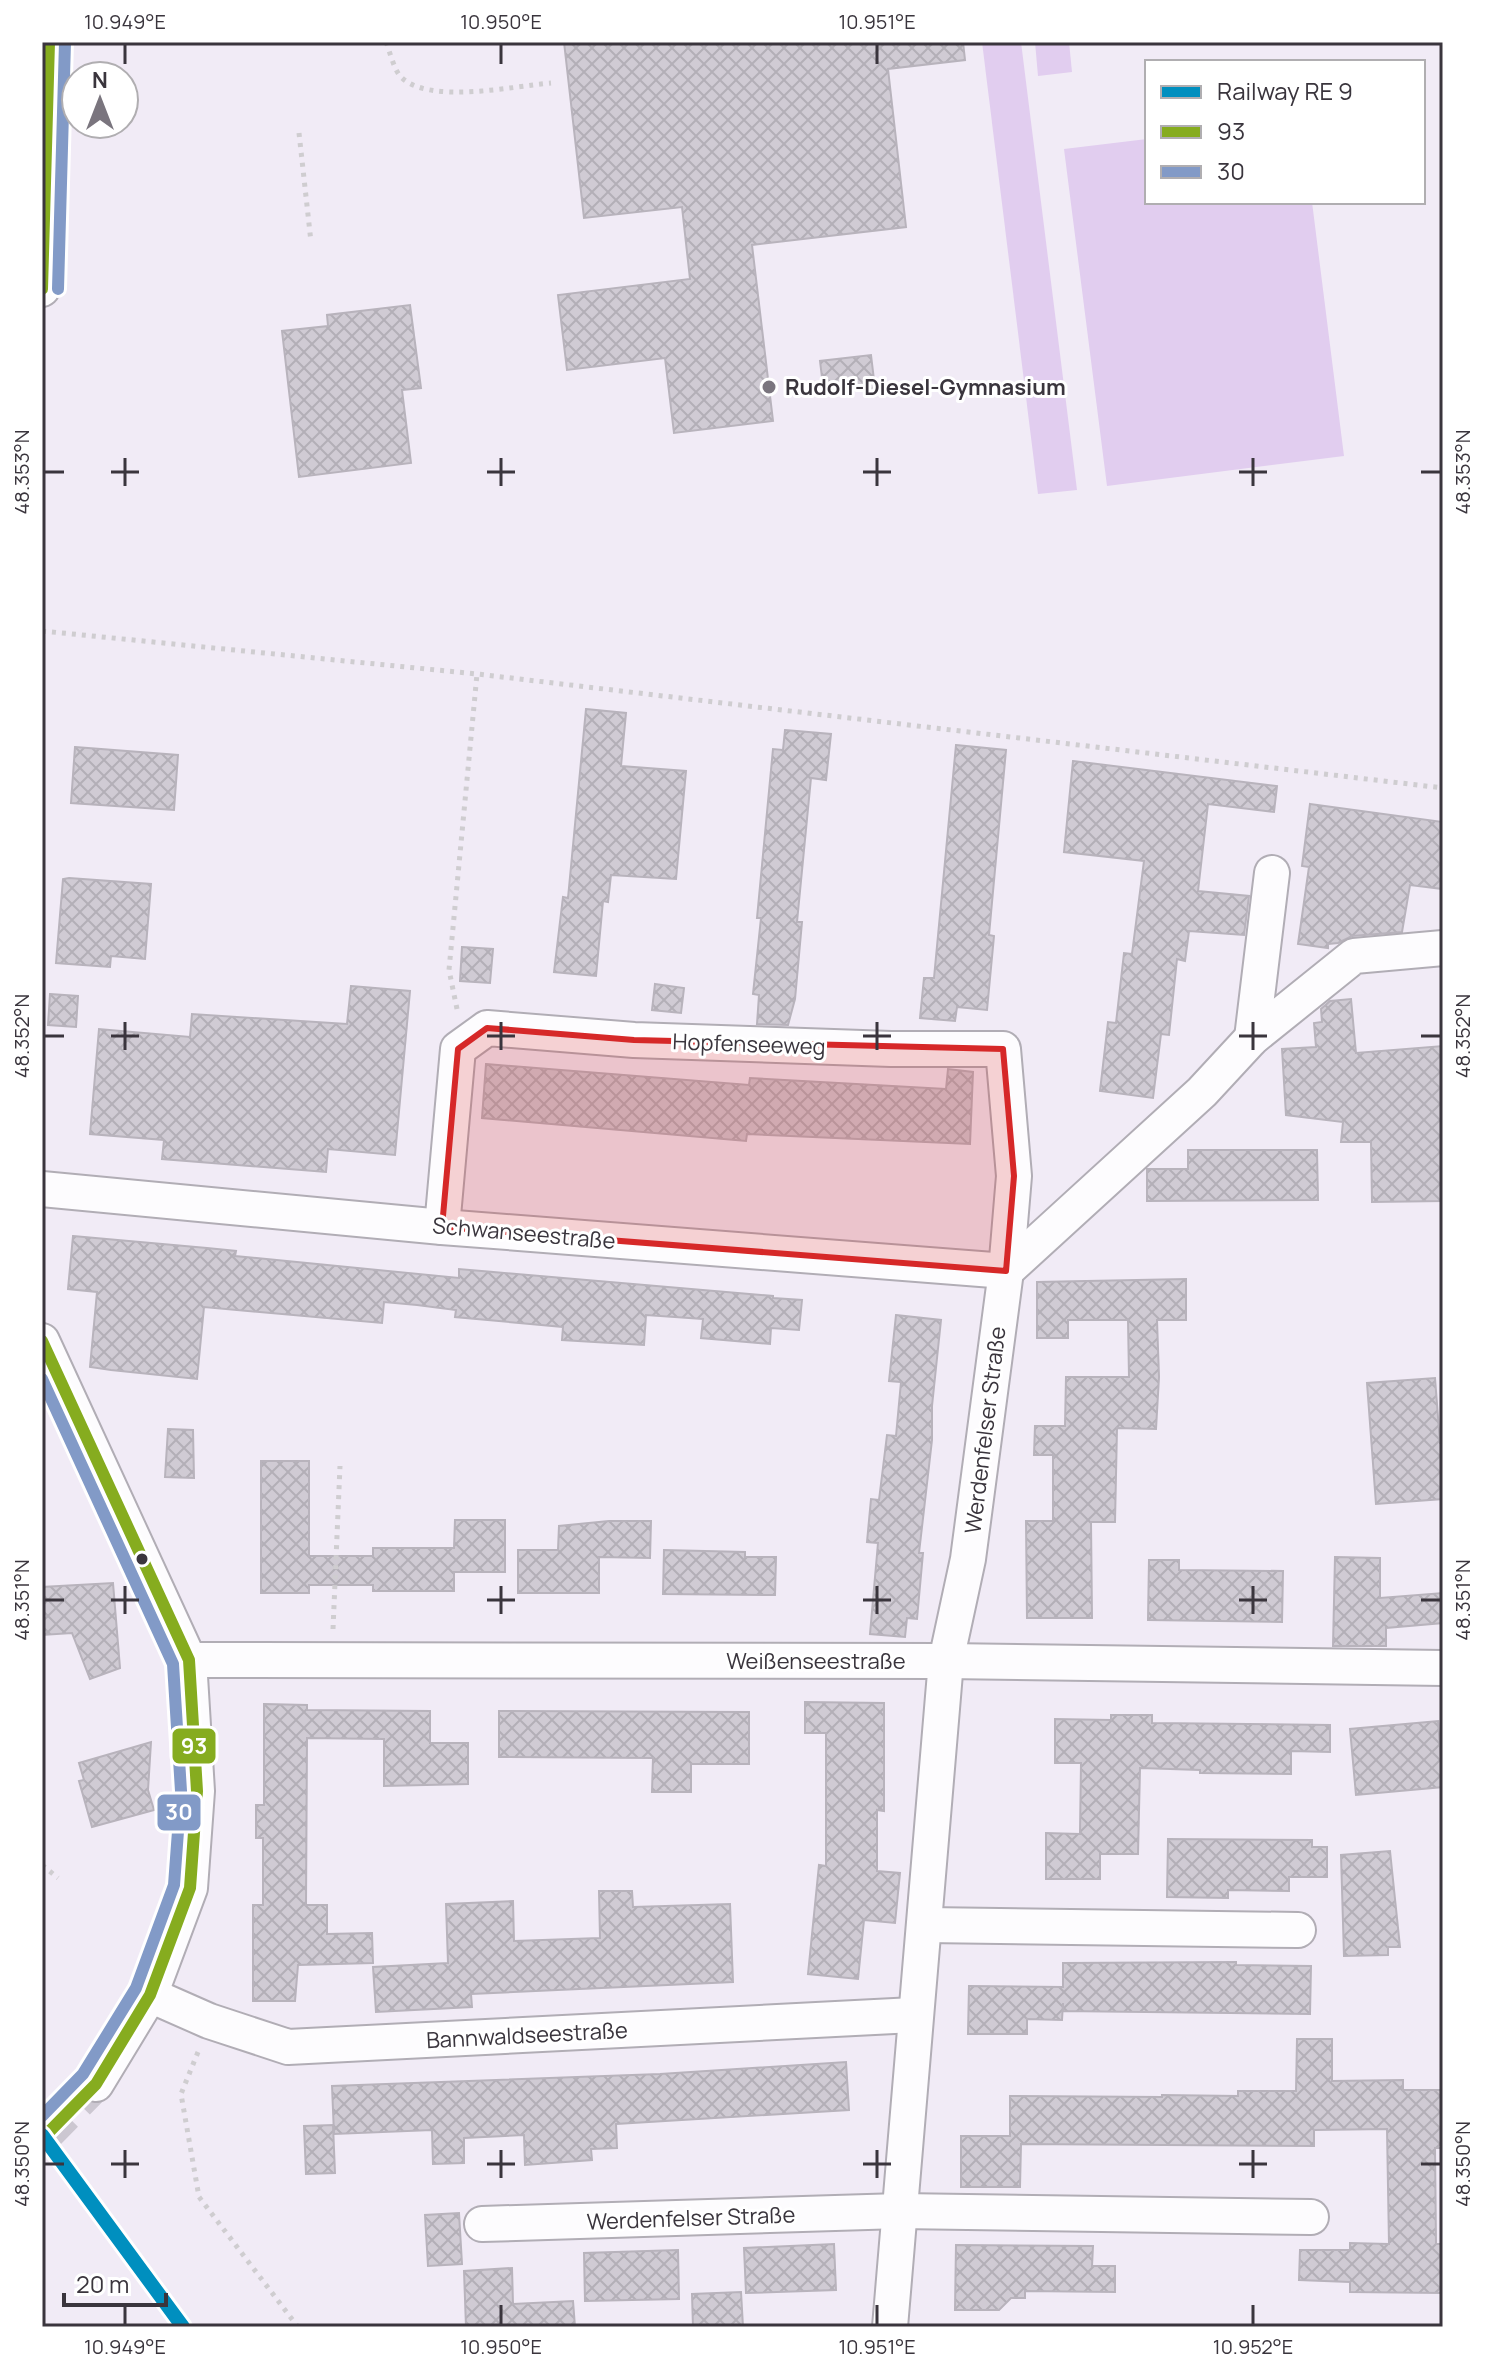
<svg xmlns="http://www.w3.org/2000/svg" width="1485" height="2369" viewBox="0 0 1485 2369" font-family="Manrope,sans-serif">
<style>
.pitch{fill:#e1cdef}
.building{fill:url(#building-cross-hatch);stroke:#b8b3bc;stroke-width:2}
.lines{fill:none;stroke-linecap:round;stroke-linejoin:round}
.street-tunnel{stroke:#ccc7d1;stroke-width:34;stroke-dasharray:34 17;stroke-linecap:butt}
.street-casing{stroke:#b1adb5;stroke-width:38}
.path{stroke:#cfcdd0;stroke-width:5;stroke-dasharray:4 6;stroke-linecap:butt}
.street{stroke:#fdfcfe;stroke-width:34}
.bus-1-casing{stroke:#fff;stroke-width:18}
.bus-2-casing{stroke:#fff;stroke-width:18}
.bus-1{stroke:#86ac1f;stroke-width:12}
.bus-2{stroke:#829ac7;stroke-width:12}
.rail-1-casing{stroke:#fff;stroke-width:20}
.rail-1{stroke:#008fbf;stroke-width:14}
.marked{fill:#d62828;fill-opacity:0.2;stroke:#d62828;stroke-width:6;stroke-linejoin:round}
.ticks{fill:none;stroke:#3a353d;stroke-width:3}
.poi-dot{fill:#7a757e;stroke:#fff;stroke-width:3}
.bus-dot{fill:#3a353d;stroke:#fff;stroke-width:3}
.labels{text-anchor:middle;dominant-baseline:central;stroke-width:6;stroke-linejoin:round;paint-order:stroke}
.poi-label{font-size:22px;font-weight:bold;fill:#3a353d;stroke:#fff;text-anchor:start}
.street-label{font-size:22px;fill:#3a353d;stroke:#fff}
.line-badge{stroke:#fff;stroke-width:3}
.badge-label{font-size:22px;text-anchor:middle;font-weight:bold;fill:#fff}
.neatline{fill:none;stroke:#3a353d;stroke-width:3}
.ticks-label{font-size:20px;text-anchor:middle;fill:#3a353d}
</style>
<defs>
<pattern id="building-cross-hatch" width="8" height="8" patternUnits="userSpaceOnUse" patternTransform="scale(2)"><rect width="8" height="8" fill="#d0cbd4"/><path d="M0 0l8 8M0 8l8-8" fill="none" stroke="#b3afb7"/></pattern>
</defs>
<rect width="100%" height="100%" fill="#f1ebf6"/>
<!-- pitch -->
<g class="pitch">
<path d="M982 42H1021L1077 490 1038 494Z"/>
<path d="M1035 42H1069L1072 72 1038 76Z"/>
<path d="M1147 139V202H1312L1344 456 1107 486 1064 149Z"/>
</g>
<!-- building -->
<g class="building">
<path d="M564 42H963L965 60 888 69 906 227 752 245 773 421 674 433 665 358 567 370 558 295 690 279 682 207 584 218Z"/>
<path d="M410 305 421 388 402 390 411 463 299 477 282 331 328 326 327 315Z"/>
<path d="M871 355 875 388 824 394 820 361Z"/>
<path d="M586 709 626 713 621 766 686 771 676 879 611 875 608 902 603 901 596 976 554 972 563 897 568 898Z"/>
<path d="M785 730 831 734 826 780 811 778 797 922H802L795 999 788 1025 757 1024 759 995 753 994 761 918H757L773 749 783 750Z"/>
<path d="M956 745 1006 750 989 935 994 936 987 1010 957 1007 955 1021 920 1018 924 978H934Z"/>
<path d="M75 747 178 755 174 810 71 803Z"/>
<path d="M1073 761 1277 786 1274 812 1208 804 1198 891 1249 896 1244 935 1189 931 1185 961 1177 959 1169 1035 1161 1034 1153 1098 1100 1091 1108 1022 1116 1023 1124 953 1132 954 1144 861 1064 852Z"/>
<path d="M1310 804 1443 822V889L1410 885 1402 932 1352 936 1338 943 1328 944V948L1298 944 1309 867 1302 866Z"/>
<path d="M69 878 151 884 145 959 111 956 110 967 56 963 63 879Z"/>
<path d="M462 947 493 949 490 983 460 981Z"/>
<path d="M655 984 684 988 681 1013 652 1010Z"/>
<path d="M351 986 410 991 395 1155 328 1149 326 1172 162 1159 164 1140 90 1134 99 1029 190 1037 192 1014 347 1024Z"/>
<path d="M50 994 78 996 76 1027 48 1025Z"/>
<path d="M1351 999 1356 1053 1443 1046V1201L1372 1202 1371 1142H1341L1343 1122 1286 1115 1282 1049 1316 1047 1314 1023 1322 1022 1321 1009 1330 1001Z"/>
<path d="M486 1064 749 1085 750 1078 946 1089 948 1069 973 1072 970 1144 747 1134 746 1141 482 1118Z"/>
<path d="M1188 1150H1317L1318 1200 1147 1201V1169H1188Z"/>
<path d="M73 1236 207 1248 236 1251 235 1256 459 1278V1269L773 1296V1298L802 1300 799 1330 771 1328 770 1344 701 1338 703 1319 646 1315 644 1345 562 1340 563 1327 455 1317 456 1310 417 1305 384 1302 382 1323 204 1307 197 1379 111 1370 90 1367 97 1292 68 1289Z"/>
<path d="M1186 1279V1320H1157L1159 1377 1156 1429 1117 1428 1115 1522H1091L1092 1618H1027L1026 1521H1053V1455H1034L1035 1426H1065L1066 1377H1129L1128 1320H1068V1338H1037V1282Z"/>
<path d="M896 1315 941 1320 932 1406V1440L919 1553H923L917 1619 907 1618 905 1637 870 1634 878 1543 867 1542 871 1499 879 1500 887 1435 896 1436 901 1382 889 1381Z"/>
<path d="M1435 1378 1440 1443H1443V1499L1376 1504 1367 1383Z"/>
<path d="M168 1429 193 1430 194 1478 165 1477Z"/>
<path d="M261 1461H309V1556H373V1548H454L455 1520H505V1572H454V1591H373V1585H309V1593H261Z"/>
<path d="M609 1521H651L650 1558 599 1557V1593H518V1550H558L559 1526Z"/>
<path d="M664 1550 745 1552V1557H776L775 1595 663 1594Z"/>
<path d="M1335 1557 1380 1558V1598L1443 1593V1623L1386 1628V1646H1333Z"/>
<path d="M1149 1560H1179V1570L1283 1571 1282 1622 1148 1620Z"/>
<path d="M113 1583 120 1668 90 1679 72 1633 42 1635V1587Z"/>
<path d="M805 1702 884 1703V1811L877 1810V1871L900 1873 895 1923 864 1920 858 1979 808 1974 819 1865 826 1866V1733H805Z"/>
<path d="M264 1704 307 1705V1710L430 1711V1743H468V1784L384 1786V1739L307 1738 306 1905H327V1934L372 1933 373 1963 298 1965 295 2001H253V1905H263V1838H256V1805H264Z"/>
<path d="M499 1711 749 1712V1764H691V1792H652L653 1758 499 1757Z"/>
<path d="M1111 1715H1152V1723L1330 1725V1752L1291 1751V1774L1200 1773V1770L1140 1768 1138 1854H1100V1879H1046V1833L1080 1834 1081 1763H1055V1719L1111 1720Z"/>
<path d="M1438 1721 1443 1787 1356 1795 1350 1729Z"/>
<path d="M151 1742 148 1790 154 1810 92 1827 79 1781 84 1780 79 1763Z"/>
<path d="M1168 1839 1312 1840V1847H1327V1877H1289V1891L1228 1890V1898L1167 1897Z"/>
<path d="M1390 1851 1400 1947H1388V1955L1344 1956 1341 1855Z"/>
<path d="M599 1891H632L633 1907 730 1904 733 1982 471 1994 472 2007 376 2012 373 1967 448 1963 446 1904 513 1901 514 1941 600 1938Z"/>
<path d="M1236 1962V1965L1311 1966 1310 2014 1063 2011V2003L1062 2020 1027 2019V2034H968L969 1986 1063 1987V1963Z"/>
<path d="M1297 2039H1332V2081L1403 2080V2090H1443V2148H1435L1436 2244H1443V2293L1350 2292V2282L1299 2280 1300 2250H1350V2243L1389 2244 1387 2129 1314 2130V2146L1021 2144 1020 2187H961V2136H1010V2096L1162 2097V2095L1238 2096V2091H1296Z"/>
<path d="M846 2062 849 2110 616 2124 617 2148 591 2149 592 2160 525 2165 524 2135 464 2138V2163L433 2164 432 2130 334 2134 332 2086 660 2074Z"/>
<path d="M333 2125 335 2173 306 2174 304 2126Z"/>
<path d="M459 2213 462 2264 428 2266 425 2215Z"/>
<path d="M834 2244 836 2290 746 2293 744 2248Z"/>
<path d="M956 2245 1093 2246 1092 2266H1115V2292L1025 2291V2298H1011L999 2310H955Z"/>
<path d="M678 2250 679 2299 585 2301 584 2253Z"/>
<path d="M512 2268 513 2304 573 2301 575 2327H466L464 2271Z"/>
<path d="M741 2292 743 2327H693L692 2294Z"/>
</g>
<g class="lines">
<!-- street-tunnel -->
<path class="street-tunnel" d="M42 2139 96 2084"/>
<defs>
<g id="street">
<path d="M42 289 49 42"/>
<path d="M1252 1038 1272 873"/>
<path d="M42 1189 442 1227 1006 1271"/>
<path d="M442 1227 458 1049 487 1028 634 1040 891 1049H1003L1014 1176 1006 1271 968 1559 946 1661 890 2327"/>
<path d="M1006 1271 1202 1092 1252 1038 1354 956 1443 948"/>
<path d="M42 1341 189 1660 197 1791 190 1888 150 1995 96 2084"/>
<path d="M189 1660 946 1661 1443 1668"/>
<path d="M926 1925 1298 1930"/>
<path d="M150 1995 209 2021 288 2047 914 2015"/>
<path d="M482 2224 900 2211 1311 2217"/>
</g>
</defs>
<!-- street casing -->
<use href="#street" class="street-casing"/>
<!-- path -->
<g class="path">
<path d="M386 42C390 52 394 70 401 77 429 105 514 86 551 83"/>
<path d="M299 133 311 242"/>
<path d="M42 631 477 674 1443 788"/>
<path d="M457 1009 449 970 477 674"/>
<path d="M333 1629 340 1466"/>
<path d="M42 1865 58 1878"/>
<path d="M198 2052 181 2094 199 2197 298 2327"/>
</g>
<!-- street -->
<use href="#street" class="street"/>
<defs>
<g id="bus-1">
<path d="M42 289 49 42"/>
<path d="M42 1341 189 1660 197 1791 190 1888 150 1995 96 2084 42 2139"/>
</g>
<g id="bus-2">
<path d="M58 289 65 42"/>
<path d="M42 1379 173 1664 181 1791 174 1885 136 1988 83 2074 42 2116"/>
</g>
</defs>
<!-- bus-1 casing -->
<use href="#bus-1" class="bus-1-casing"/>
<!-- bus-2 casing -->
<use href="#bus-2" class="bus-2-casing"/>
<!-- bus-1 -->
<use href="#bus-1" class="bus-1"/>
<!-- bus-2 -->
<use href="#bus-2" class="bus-2"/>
<defs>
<path id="rail-1" d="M42 2135 183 2327"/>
</defs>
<!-- rail-1 casing -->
<use href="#rail-1" class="rail-1-casing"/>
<!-- rail-1 -->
<use href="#rail-1" class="rail-1"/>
</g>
<!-- marked area -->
<path class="marked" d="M487 1028 634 1040 1003 1049 1014 1176 1006 1271 442 1227 458 1049Z"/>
<!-- ticks -->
<path class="ticks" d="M125 44V64M501 44V64M877 44V64M125 458V486M501 458V486M877 458V486M1253 458V486M44 472H64M111 472H139M487 472H515M863 472H891M1239 472H1267M1421 472H1441M125 1022V1050M501 1022V1050M877 1022V1050M1253 1022V1050M44 1036H64M111 1036H139M487 1036H515M863 1036H891M1239 1036H1267M1421 1036H1441M125 1586V1614M501 1586V1614M877 1586V1614M1253 1586V1614M44 1600H64M111 1600H139M487 1600H515M863 1600H891M1239 1600H1267M1421 1600H1441M125 2150V2178M501 2150V2178M877 2150V2178M1253 2150V2178M44 2164H64M111 2164H139M487 2164H515M863 2164H891M1239 2164H1267M1421 2164H1441M125 2305V2325M501 2305V2325M877 2305V2325M1253 2305V2325"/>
<!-- markers -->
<circle class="poi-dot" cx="769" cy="387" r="8"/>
<circle class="bus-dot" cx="142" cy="1559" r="7"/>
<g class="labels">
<!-- poi labels -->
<g class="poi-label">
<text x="785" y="387">Rudolf-Diesel-Gymnasium</text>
</g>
<!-- street labels -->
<g class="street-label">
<text transform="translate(749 1044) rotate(2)">Hopfenseeweg</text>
<text transform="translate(524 1233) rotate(5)">Schwanseestraße</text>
<text transform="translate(985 1430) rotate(-83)">Werdenfelser Straße</text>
<text x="816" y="1661">Weißenseestraße</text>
<text transform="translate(527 2035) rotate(-3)">Bannwaldseestraße</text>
<text transform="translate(691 2218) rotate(-2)">Werdenfelser Straße</text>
</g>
</g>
<g class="line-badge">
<rect x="171" y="1727" width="46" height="38" rx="8" fill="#86ac1f"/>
<rect x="156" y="1793" width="46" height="39" rx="8" fill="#829ac7"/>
</g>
<g class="badge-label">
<text x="194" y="1754">93</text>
<text x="179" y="1820">30</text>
</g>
<!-- border -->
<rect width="1485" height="2369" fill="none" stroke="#ffffff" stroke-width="88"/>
<!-- legend -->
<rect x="1145" y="60" width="280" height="144" fill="#ffffff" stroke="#b0aeb1" stroke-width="2"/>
<rect x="1161" y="86" width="40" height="12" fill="#008fbf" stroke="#b0aeb1" stroke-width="2"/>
<text x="1217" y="100" font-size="24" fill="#3a353d">Railway RE 9</text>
<rect x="1161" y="126" width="40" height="12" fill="#86ac1f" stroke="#b0aeb1" stroke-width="2"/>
<text x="1217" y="140" font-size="24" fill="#3a353d">93</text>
<rect x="1161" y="166" width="40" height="12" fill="#829ac7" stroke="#b0aeb1" stroke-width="2"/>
<text x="1217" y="180" font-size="24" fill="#3a353d">30</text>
<!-- north arrow -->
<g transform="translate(100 100)"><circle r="38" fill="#ffffff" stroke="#b0aeb1" stroke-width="2"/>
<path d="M0-6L14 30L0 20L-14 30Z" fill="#7a757e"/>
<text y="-12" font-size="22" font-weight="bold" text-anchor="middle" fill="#3a353d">N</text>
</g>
<!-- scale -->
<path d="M64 2293v12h102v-12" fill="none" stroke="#3a353d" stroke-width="4"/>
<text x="76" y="2293" font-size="24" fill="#3a353d" stroke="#ffffff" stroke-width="6" paint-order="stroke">20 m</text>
<rect x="44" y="44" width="1397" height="2281" class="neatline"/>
<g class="ticks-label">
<text x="125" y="29">10.949°E</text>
<text x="501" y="29">10.950°E</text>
<text x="877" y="29">10.951°E</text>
<text transform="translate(22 472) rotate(-90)" y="7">48.353°N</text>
<text transform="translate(1463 472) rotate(-90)" y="7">48.353°N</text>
<text transform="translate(22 1036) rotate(-90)" y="7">48.352°N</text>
<text transform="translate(1463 1036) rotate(-90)" y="7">48.352°N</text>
<text transform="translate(22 1600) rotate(-90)" y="7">48.351°N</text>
<text transform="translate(1463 1600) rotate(-90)" y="7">48.351°N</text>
<text transform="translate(22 2164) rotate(-90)" y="7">48.350°N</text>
<text transform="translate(1463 2164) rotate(-90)" y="7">48.350°N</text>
<text x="125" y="2354">10.949°E</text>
<text x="501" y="2354">10.950°E</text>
<text x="877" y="2354">10.951°E</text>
<text x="1253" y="2354">10.952°E</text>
</g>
</svg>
